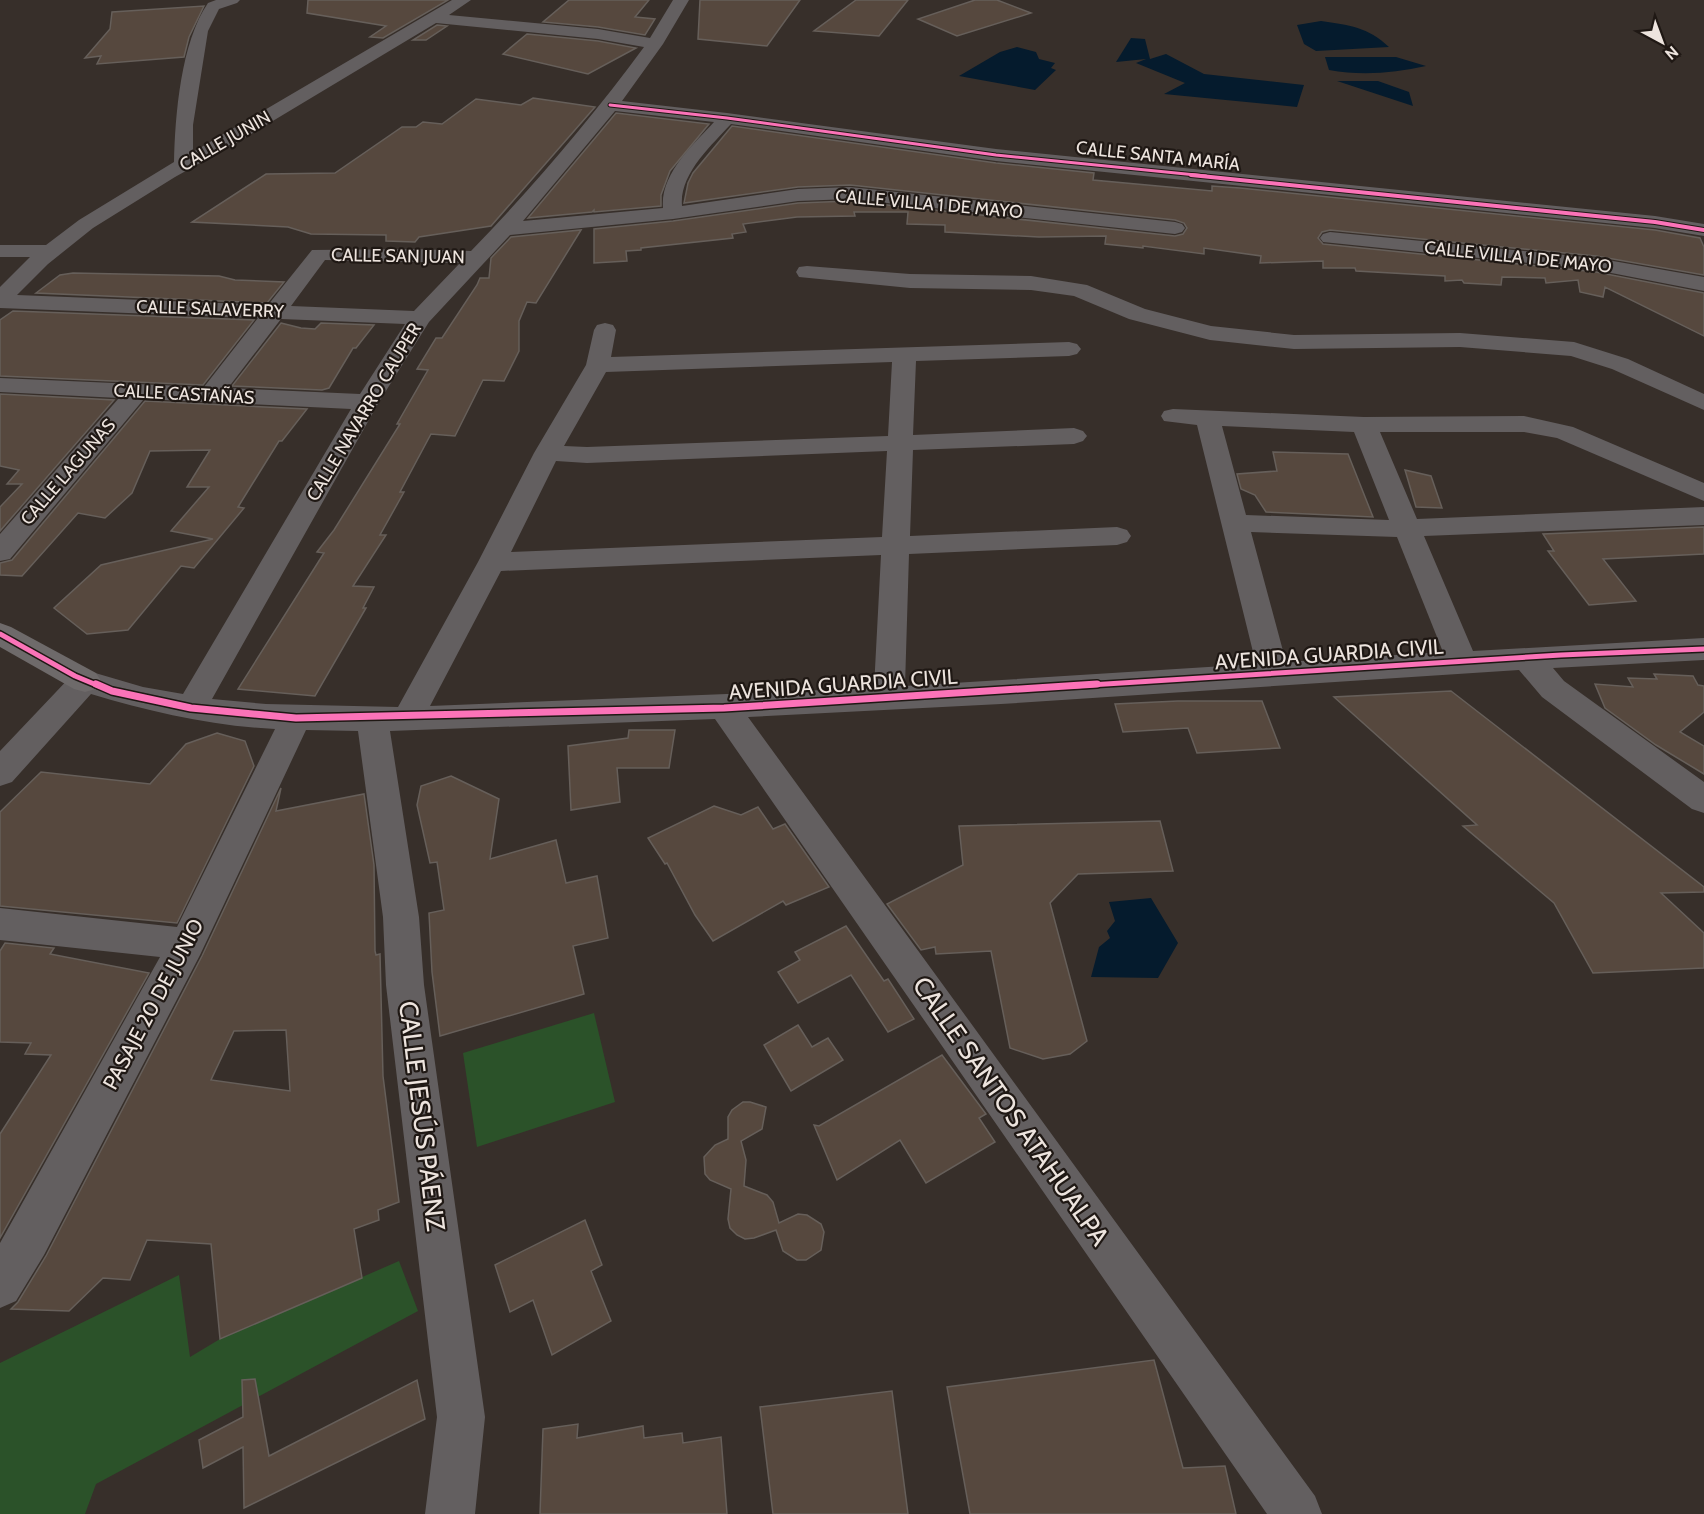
<svg xmlns="http://www.w3.org/2000/svg" width="1704" height="1514" viewBox="0 0 1704 1514" font-family="Cabin,sans-serif">
<style>
.green{fill:#2b5229}
.water{fill:#051b2d}
.building{fill:#56483e;stroke:#665f5a;stroke-width:1.5;fill-rule:evenodd}
.lines{fill:none;stroke-linecap:round;stroke-linejoin:round}
.street{fill:#635f60;fill-rule:evenodd}
.secondary{fill:#6e6a6a;fill-rule:evenodd}
.cycleway-far3-casing{stroke:#1f1814;stroke-width:5}
.cycleway-far2-casing{stroke:#1f1814;stroke-width:6}
.cycleway-far1-casing{stroke:#1f1814;stroke-width:8}
.cycleway-casing{stroke:#1f1814;stroke-width:10}
.cycleway-far3{stroke:#fb73b8;stroke-width:3}
.cycleway-far2{stroke:#fb73b8;stroke-width:4}
.cycleway-far1{stroke:#fb73b8;stroke-width:5}
.cycleway{stroke:#fb73b8;stroke-width:7}
.labels{text-anchor:middle;dominant-baseline:central;stroke-width:4.5;stroke-linejoin:round;paint-order:stroke}
.far-street-label{font-size:18px;fill:#ede4de;stroke:#1f1814}
.street-label{font-size:21px;fill:#ede4de;stroke:#1f1814}
.near-street-label{font-size:26px;fill:#ede4de;stroke:#1f1814}
</style>
<rect width="100%" height="100%" fill="#372f2a"/>
<!-- green -->
<g class="green">
<path d="M594 1013 615 1102 477 1147 463 1053Z"/>
<path d="M399 1261 418 1311 96 1484 85 1514H0V1363L179 1275 190 1357 220 1339Z"/>
</g>
<!-- water -->
<g class="water">
<path d="M1321 21C1349 25 1368 27 1389 47L1316 51 1304 44 1297 25Z"/>
<path d="M1131 38 1145 39 1150 59 1166 54 1204 74 1304 85 1297 107 1164 94 1185 83 1136 63 1146 59 1116 62Z"/>
<path d="M1017 47 1036 52 1039 59 1055 63 1051 68 1056 70 1035 90 959 76 1000 52Z"/>
<path d="M1325 57H1396L1426 66C1394 73 1362 76 1329 70Z"/>
<path d="M1337 81H1378L1409 92 1413 106Z"/>
<path d="M1151 898 1178 943 1158 978 1091 977 1099 947 1110 938 1107 931 1115 921 1109 902Z"/>
</g>
<!-- building -->
<g class="building">
<path d="M308 0H448L383 38 370 37 386 26 307 13Z"/>
<path d="M569 0H649L635 17 655 19 645 35 598 27 543 22Z"/>
<path d="M700 0H800L767 46 698 39Z"/>
<path d="M856 0H908L879 36 814 31Z"/>
<path d="M975 0H997L1031 13 957 36 918 19Z"/>
<path d="M204 6 189 37 184 57 97 64 101 56 85 58 110 29 112 12Z"/>
<path d="M437 25 447 26 426 40H413Z"/>
<path d="M527 34 598 41 636 48 588 74 503 54Z"/>
<path d="M533 98 595 107 491 226 419 237 415 242 386 241V235L311 234 288 227 192 222 266 174 335 173 402 127H416L423 122 442 124 476 99 521 105Z"/>
<path d="M616 113 709 124 670 171 661 195V206L594 212V210L592 212 528 218Z"/>
<path d="M732 126 996 163 1094 173 1093 180 1212 191V186L1240 188 1655 230 1700 238 1704 247V275L1596 256 1330 230 1322 232 1318 238 1323 244 1596 272 1704 293V336L1605 287 1603 297 1580 292 1578 280 1546 283 1545 278 1502 277 1501 285 1464 283 1462 280 1445 281V276L1356 271 1355 268H1323V261L1260 263 1261 256 1204 248V254L1143 246V248L1105 244 1106 236 1039 237 945 232V225L907 224 908 212H854L855 216 797 217 743 224 746 232 732 234 733 238 641 248V250L626 251 627 261 594 263V229L673 221 798 203 850 201 1175 236 1183 234 1187 228 1184 223 1175 220 850 185 798 187 684 203 688 183 693 173Z"/>
<path d="M581 230 536 303 527 302 519 321V351L504 381 483 380 455 436 431 434 400 492H404L380 535H386L353 586 374 587 363 608H366L315 696 238 689 324 553 317 552 334 530 400 424H397L428 370 417 369 436 338H442L477 285 480 278H489L491 258 511 237Z"/>
<path d="M73 273 219 276 235 280 284 282 267 303 36 293 60 275Z"/>
<path d="M13 311 254 320 203 385 0 376V320Z"/>
<path d="M281 323 301 328 315 329 321 323 374 325 356 348H353L329 388 322 390 232 386Z"/>
<path d="M0 394 114 400 0 531V507L22 484H7L19 470 0 466Z"/>
<path d="M145 401 307 409 282 441H279L238 507 244 508 194 568 181 566 128 630 87 634 54 608 101 565 213 539 171 531 209 487H187L210 450 150 451 132 493 105 518 78 513 22 576 0 575V563L12 560Z"/>
<path d="M1273 452 1348 454 1373 517 1266 512 1255 495 1241 489 1237 474 1277 471Z"/>
<path d="M1405 470 1431 476 1442 508 1416 507Z"/>
<path d="M1704 527V554L1603 559 1636 601 1589 605 1548 551H1554L1543 534Z"/>
<path d="M1654 674 1693 676 1698 685 1704 686V712L1680 732 1704 746V774L1656 745 1605 708 1595 684 1633 687 1628 678 1657 679Z"/>
<path d="M1451 691 1704 887V892L1661 893 1704 933V968L1593 973 1554 903 1463 826 1477 825 1334 697Z"/>
<path d="M1178 701H1262L1280 748 1197 753 1188 728 1123 732 1115 704Z"/>
<path d="M629 730H675L669 768H617L620 802 571 810 568 746 628 738Z"/>
<path d="M217 733 245 741 254 766 177 923 0 906V812L41 772 150 784 186 744Z"/>
<path d="M451 776 499 799 490 859 556 840 566 883 597 876 608 938 573 946 584 994 440 1036 432 972 429 913 444 910 437 862 430 863 417 805 421 786Z"/>
<path d="M281 788 276 811 364 794 374 865 375 951 376 955 380 954 383 1076 399 1202 378 1210 379 1220 354 1229 362 1278 220 1339 211 1244 147 1240 130 1280 103 1278 69 1311 11 1309 18 1302 46 1256 202 956ZM286 1030 290 1091 211 1080 234 1031Z"/>
<path d="M714 806 741 815 758 807 773 829 785 824 829 887 786 905 783 901 713 941 695 915 667 863 665 864 648 838Z"/>
<path d="M1160 821 1173 871 1078 874 1050 903 1087 1041 1070 1054 1043 1059 1010 1048 991 951 936 954 935 947 921 950 887 904 963 865 959 826Z"/>
<path d="M846 926 884 981 888 979 914 1019 888 1032 851 975 798 1003 778 972 800 960 795 952Z"/>
<path d="M5 943 54 948 50 954 149 973 0 1238V1134L51 1055 25 1054 31 1043 0 1042V951Z"/>
<path d="M798 1025 812 1047 828 1038 843 1060 791 1091 764 1045Z"/>
<path d="M942 1055 986 1114 979 1118 995 1142 926 1183 900 1140 837 1180 814 1125 819 1126Z"/>
<path d="M743 1102H750L766 1107 762 1129 741 1141 746 1160 744 1186 767 1195 773 1202 779 1223 798 1214 807 1215 821 1224 824 1232 821 1250 806 1260H797L783 1251 776 1230 754 1238 745 1239 737 1235 730 1228 728 1219 731 1189 710 1180 705 1174 704 1157 715 1145 728 1139V1117L732 1110Z"/>
<path d="M585 1220 602 1265 591 1271 611 1321 552 1355 533 1300 510 1312 495 1265Z"/>
<path d="M1154 1360 1183 1468 1225 1466 1236 1514H970L947 1387Z"/>
<path d="M255 1379 269 1456 417 1380 425 1419 244 1508 243 1447 203 1468 199 1440 243 1417 242 1380Z"/>
<path d="M892 1391 908 1514H773L760 1407Z"/>
<path d="M578 1424 577 1438 643 1426 644 1438 682 1433 683 1443 721 1437 727 1514H540L543 1429Z"/>
</g>
<g class="lines">
<!-- street -->
<g class="street">
<path d="M216 0H240L237 3 219 9 208 31 193 125V152L452 0H471L449 15 598 29 650 38 673 0H689L663 44 622 101 727 113 996 149 1655 216 1704 224V236L1655 228 996 161 731 124C712 145 679 174 682 206L798 189 850 187 1175 222 1182 224 1185 228 1182 232 1175 234 850 199 798 201 673 219 510 235 429 322 379 402 212 699 266 704 398 707 478 562 534 453 586 365 594 330 597 325 605 323 613 325 616 330 611 357 1069 342 1077 344 1081 349 1077 354 1069 356 916 361 913 435 1074 428 1083 431 1087 436 1083 441 1074 444 913 450 910 536 1117 527 1127 530 1131 536 1127 542 1117 545 909 554 905 686 1256 664 1197 425 1164 421 1161 416 1164 411 1173 409 1364 417 1524 416 1573 427 1704 483V501L1557 438 1524 432H1380L1417 519 1704 507V525L1424 536 1473 651 1704 638V660L1553 668 1564 681 1704 782V813L1692 809 1542 697 1519 670 1001 704 748 717 1315 1496 1322 1514H1267L715 719 390 731 419 917 424 985 485 1417 475 1514H425L437 1417 386 985 383 917 358 731 306 730 200 955 44 1255 16 1301 0 1308V1243L160 957 0 940V908L177 927 275 729C212 726 151 712 91 694L12 782 0 786V751L74 673 85 670 143 687 183 694 351 409 144 399 10 559 0 561V534L119 398 0 392V378L204 387 258 318 0 308V287L30 257H0V245H46L79 220 174 162C175 115 181 42 208 3ZM436 23 598 39 644 47C591 119 533 187 471 251L414 249 312 250 268 305 17 295 48 264 93 228 175 177 236 143ZM615 111 714 122C693 145 660 174 663 208L523 221ZM325 260 460 263 414 311 291 306ZM281 319 405 324 360 394 228 388ZM892 362 888 436 587 447 564 446 606 372ZM1222 426 1354 432 1389 520 1246 515ZM887 451 882 537 511 552 556 461 587 463ZM1251 532 1397 537 1443 652 1286 662ZM881 555 874 688 430 706 501 571Z"/>
<path d="M1330 232 1596 258 1704 277V291L1596 270 1323 242 1320 238 1323 234Z"/>
<path d="M807 266 910 274 1031 276 1087 285 1145 309 1211 326 1294 335 1460 333 1574 342 1628 359 1704 394V410L1612 369 1571 356 1460 347 1294 349 1210 340 1129 319 1074 296 1031 290 910 288 799 277 796 272 799 267Z"/>
</g>
<!-- secondary -->
<path class="secondary" d="M0 623 11 627 96 673 101 681 96 689 85 692 74 689 0 647Z"/>
<defs>
<path id="cycleway-far3" d="M610 105 727 118 996 155 1206 176"/>
<path id="cycleway-far2" d="M1191 175 1655 222 1704 230"/>
<g id="cycleway-far1">
<path d="M0 634 75 676 99 686"/>
<path d="M1074 686 1561 655 1704 649"/>
</g>
<path id="cycleway" d="M96 684 112 691 191 708 296 718 724 708 1097 684"/>
</defs>
<!-- cycleway-far3 casing -->
<use href="#cycleway-far3" class="cycleway-far3-casing"/>
<!-- cycleway-far2 casing -->
<use href="#cycleway-far2" class="cycleway-far2-casing"/>
<!-- cycleway-far1 casing -->
<use href="#cycleway-far1" class="cycleway-far1-casing"/>
<!-- cycleway casing -->
<use href="#cycleway" class="cycleway-casing"/>
<!-- cycleway-far3 -->
<use href="#cycleway-far3" class="cycleway-far3"/>
<!-- cycleway-far2 -->
<use href="#cycleway-far2" class="cycleway-far2"/>
<!-- cycleway-far1 -->
<use href="#cycleway-far1" class="cycleway-far1"/>
<!-- cycleway -->
<use href="#cycleway" class="cycleway"/>
</g>
<g class="labels">
<!-- far-street labels -->
<g class="far-street-label">
<text transform="translate(225 141) rotate(-30)">CALLE JUNIN</text>
<text transform="translate(1158 156) rotate(6)">CALLE SANTA MARÍA</text>
<text transform="translate(929 204) rotate(5)">CALLE VILLA 1 DE MAYO</text>
<text transform="translate(398 256) rotate(1)">CALLE SAN JUAN</text>
<text transform="translate(1518 257) rotate(6)">CALLE VILLA 1 DE MAYO</text>
<text transform="translate(210 309) rotate(2)">CALLE SALAVERRY</text>
<text transform="translate(184 394) rotate(3)">CALLE CASTAÑAS</text>
<text transform="translate(364 412) rotate(-59)">CALLE NAVARRO CAUPER</text>
<text transform="translate(68 472) rotate(-49)">CALLE LAGUNAS</text>
</g>
<!-- street labels -->
<g class="street-label">
<text transform="translate(1329 654) rotate(-4)">AVENIDA GUARDIA CIVIL</text>
<text transform="translate(843 684) rotate(-4)">AVENIDA GUARDIA CIVIL</text>
<text transform="translate(153 1004) rotate(-62)">PASAJE 20 DE JUNIO</text>
</g>
<!-- near-street labels -->
<g class="near-street-label">
<text transform="translate(1011 1111) rotate(55)">CALLE SANTOS ATAHUALPA</text>
<text transform="translate(422 1116) rotate(83)">CALLE JESÚS PÁENZ</text>
</g>
</g>
<!-- north arrow -->
<g transform="translate(1662 42) rotate(139)" stroke="#1f1814" stroke-width="4.5" paint-order="stroke">
<path d="M0-4.5L10 22L0 15L-10 22Z" fill="#ede4de"/>
<text y="-9" font-size="16" font-weight="bold" text-anchor="middle" fill="#ede4de">N</text>
</g>
</svg>
